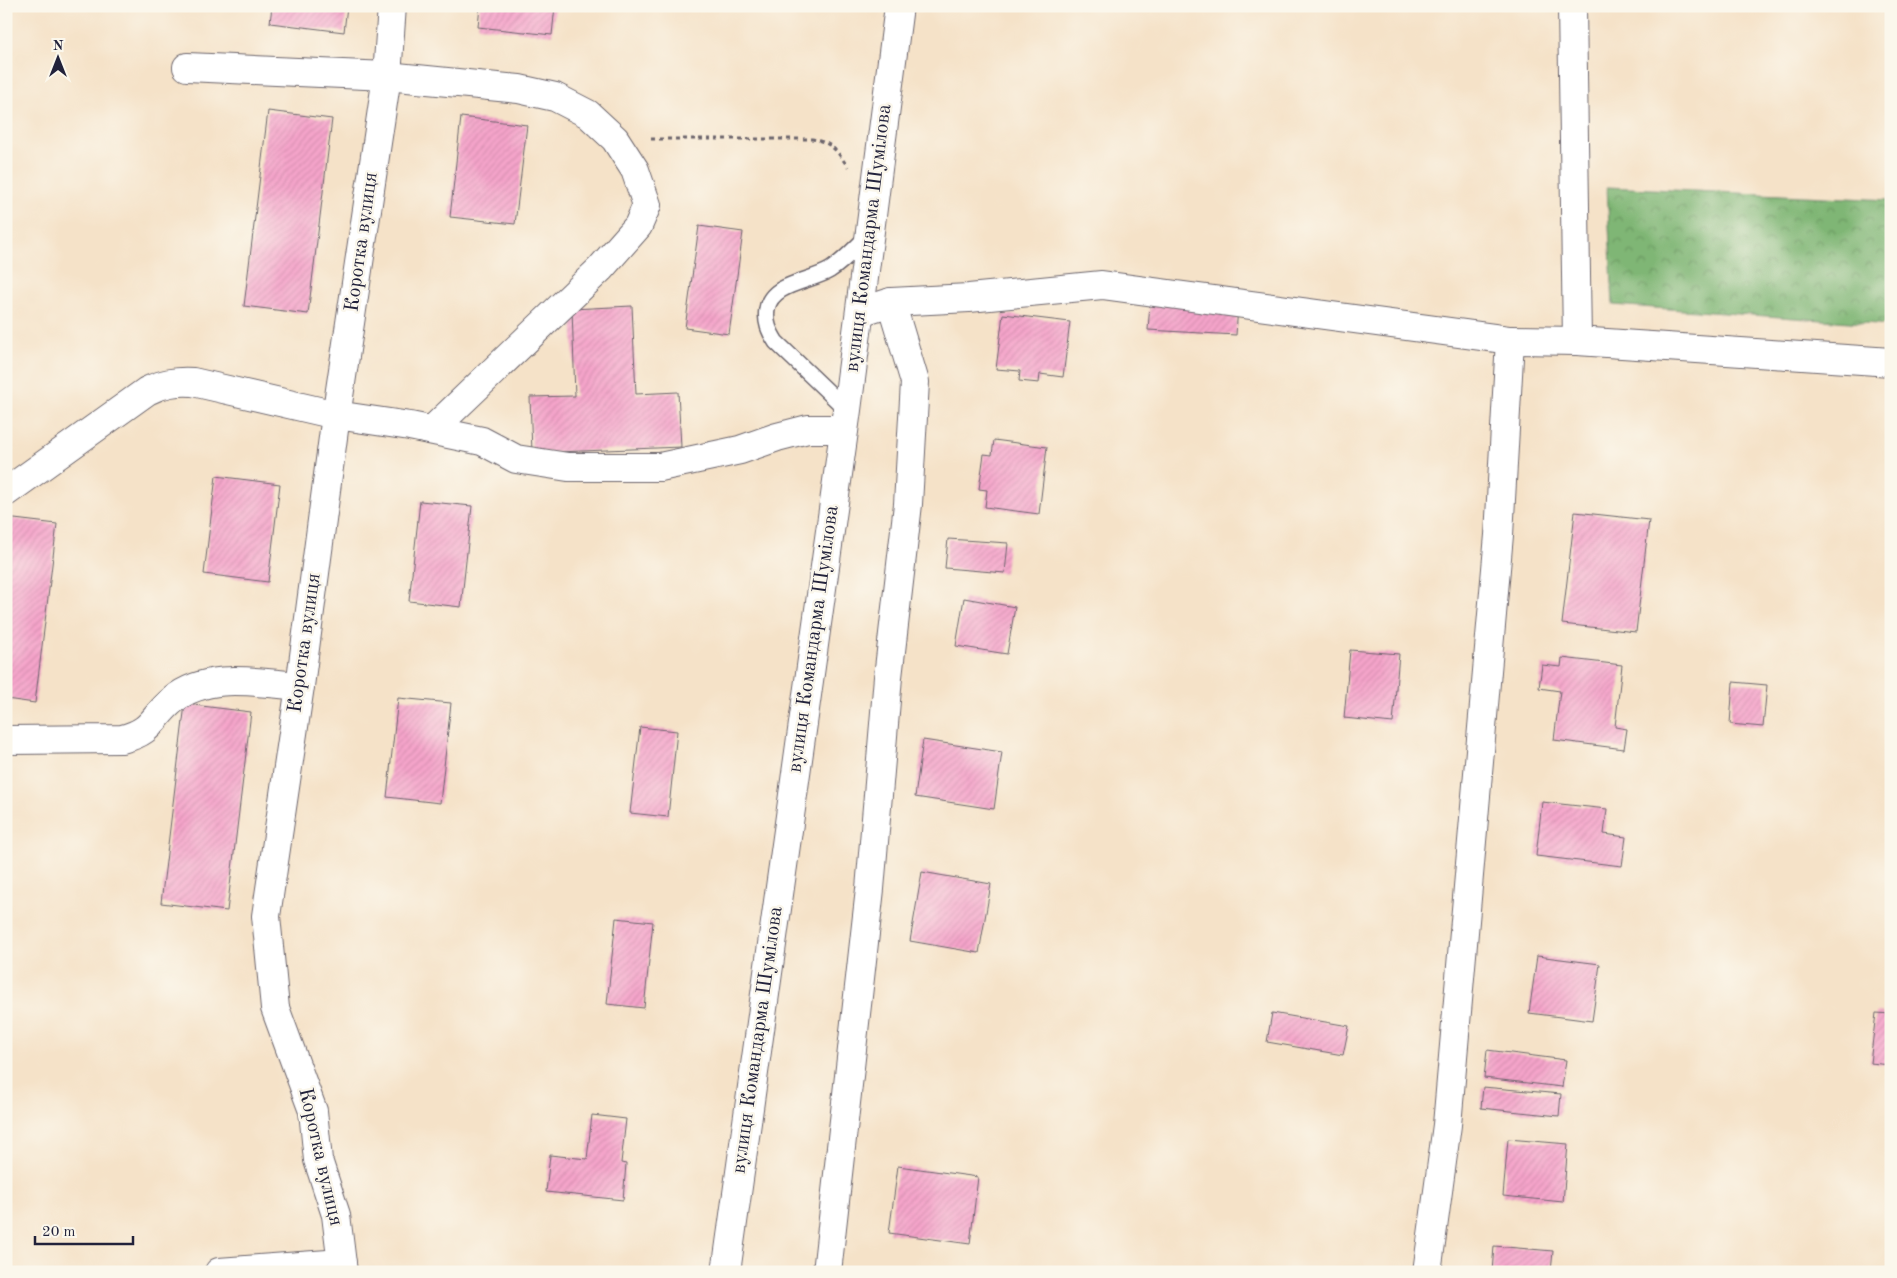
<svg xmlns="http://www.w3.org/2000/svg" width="1897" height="1278" viewBox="0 0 1897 1278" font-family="'Old Standard TT',serif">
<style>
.forest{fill:url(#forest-crowns);stroke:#506c58}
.building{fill:url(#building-hatch)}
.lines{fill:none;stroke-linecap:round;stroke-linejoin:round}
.lane-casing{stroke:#6c656c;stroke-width:18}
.street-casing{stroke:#6c656c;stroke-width:30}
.secondary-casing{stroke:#6c656c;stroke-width:30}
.path{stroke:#6c656c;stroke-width:3;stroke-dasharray:4 4;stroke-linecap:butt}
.lane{stroke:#fff;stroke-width:15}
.street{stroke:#fff;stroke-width:28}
.secondary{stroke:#fff;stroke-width:28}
.labels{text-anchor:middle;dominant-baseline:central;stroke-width:5;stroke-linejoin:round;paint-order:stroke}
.street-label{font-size:20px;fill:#22223b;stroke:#fbf7ec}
</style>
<defs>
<pattern id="forest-crowns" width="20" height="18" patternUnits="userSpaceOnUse" patternTransform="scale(1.25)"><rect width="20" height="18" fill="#7fb674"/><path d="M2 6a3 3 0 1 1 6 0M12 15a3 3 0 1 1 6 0" fill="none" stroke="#689460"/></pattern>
<pattern id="building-hatch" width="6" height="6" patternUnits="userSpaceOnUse" patternTransform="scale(1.25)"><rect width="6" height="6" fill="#f5a4ca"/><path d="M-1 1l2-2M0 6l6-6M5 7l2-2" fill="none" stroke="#d28dae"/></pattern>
</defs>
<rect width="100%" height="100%" fill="#fbf7ec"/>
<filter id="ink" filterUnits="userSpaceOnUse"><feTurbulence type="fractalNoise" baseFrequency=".02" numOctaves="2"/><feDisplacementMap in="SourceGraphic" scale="10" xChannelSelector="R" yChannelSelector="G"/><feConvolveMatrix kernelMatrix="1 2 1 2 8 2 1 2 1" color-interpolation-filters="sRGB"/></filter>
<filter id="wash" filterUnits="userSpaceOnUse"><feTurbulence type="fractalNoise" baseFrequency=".0096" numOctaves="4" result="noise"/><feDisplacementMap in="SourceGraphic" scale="20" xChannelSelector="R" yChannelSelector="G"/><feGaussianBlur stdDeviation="1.12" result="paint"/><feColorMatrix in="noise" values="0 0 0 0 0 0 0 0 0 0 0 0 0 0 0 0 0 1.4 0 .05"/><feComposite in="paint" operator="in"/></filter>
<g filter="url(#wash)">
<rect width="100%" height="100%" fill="#f5e2c8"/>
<!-- forest -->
<path class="forest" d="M1607 187 1891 200V325L1613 305Z"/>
<g id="blocks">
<!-- building -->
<g class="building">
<path d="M272 6H347L344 32 270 23Z"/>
<path d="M480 6H555L552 35 478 27Z"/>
<path d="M729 6H774L773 12Z"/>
<path d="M268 111 332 119 308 314 244 306Z"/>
<path d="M461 117 527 125 515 224 450 217Z"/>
<path d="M699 226 743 232 729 334 685 328Z"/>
<path d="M1150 303 1238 306 1236 335 1148 330Z"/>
<path d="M632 306 636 394 678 392 681 447 532 453 530 397 575 396 572 309Z"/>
<path d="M1003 314 1070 322 1063 377 1040 374 1039 383 1019 381 1020 371 996 369Z"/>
<path d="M994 440 1047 447 1039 514 985 507 987 490 979 489 984 454 992 455Z"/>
<path d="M216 476 280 484 268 582 204 574Z"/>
<path d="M420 501 472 506 461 607 409 601Z"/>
<path d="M1575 512 1649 520 1636 632 1562 624Z"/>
<path d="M6 518 57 524 35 703 6 699Z"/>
<path d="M948 539 1008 543 1005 573 945 568Z"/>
<path d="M964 598 1015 607 1007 654 956 646Z"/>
<path d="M1350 650 1399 654 1393 723 1344 718Z"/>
<path d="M1562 658 1622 665 1615 727 1627 729 1624 749 1554 740 1560 691 1539 688 1542 665 1561 667Z"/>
<path d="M1733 682 1767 685 1763 727 1730 724Z"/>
<path d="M398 698 451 703 440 803 387 797Z"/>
<path d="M185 704 251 712 227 911 161 903Z"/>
<path d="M640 727 677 731 668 817 630 813Z"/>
<path d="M923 740 1002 752 994 809 915 797Z"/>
<path d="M1542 802 1607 809 1604 834 1626 837 1622 866 1536 856Z"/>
<path d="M922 872 991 884 979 953 910 941Z"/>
<path d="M616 918 653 922 644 1008 607 1004Z"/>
<path d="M1537 956 1600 964 1592 1021 1529 1013Z"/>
<path d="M1272 1013 1349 1026 1343 1055 1267 1042Z"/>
<path d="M1876 1013 1891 1014V1065L1870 1063Z"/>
<path d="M1487 1050 1566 1060 1562 1087 1484 1078Z"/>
<path d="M1483 1087 1561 1094 1559 1116 1481 1108Z"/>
<path d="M592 1115 626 1119 621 1163 626 1164 623 1200 546 1192 550 1155 587 1159Z"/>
<path d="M1508 1139 1568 1144 1563 1202 1503 1196Z"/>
<path d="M898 1166 978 1177 970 1244 889 1233Z"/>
<path d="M1494 1246 1553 1251 1551 1272H1492Z"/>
</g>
</g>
</g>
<g filter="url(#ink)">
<use href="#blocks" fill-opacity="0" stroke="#6c656c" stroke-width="1"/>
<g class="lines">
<defs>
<path id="lane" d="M847 410 776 342C769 331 765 322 767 309 771 283 810 282 830 270 844 261 856 247 868 236"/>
<g id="street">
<path d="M1572 6 1577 341"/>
<path d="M187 67 387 76 519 89 555 97 588 114 615 139 635 170 647 205 638 226 600 269 432 430"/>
<path d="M860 312 891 302 969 298 1102 285 1510 340 1577 341 1891 362"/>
<path d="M6 492 147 391C163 383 176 381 193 382L336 415 410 426 482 441 516 459 568 467H660L740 450 777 437 808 429H844"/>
<path d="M6 740 122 739C154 731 151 718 173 700 208 671 258 683 300 686"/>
<path d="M219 1272 342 1263"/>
<path d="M343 1272 336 1215 318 1160 313 1111 275 1008 266 916 300 686 334 430 387 76 392 6"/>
<path d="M827 1272 870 889 888 677 908 504 915 382 891 302"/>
<path d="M1427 1272 1447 1125 1499 535 1510 340"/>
</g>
<path id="secondary" d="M726 1272 847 410 899 6"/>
</defs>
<!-- lane casing -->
<use href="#lane" class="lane-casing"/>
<!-- street casing -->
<use href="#street" class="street-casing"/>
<!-- secondary casing -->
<use href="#secondary" class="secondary-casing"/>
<!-- path -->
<path class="path" d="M651 139H812C833 143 836 150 848 167"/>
<!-- lane -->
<use href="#lane" class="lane"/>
<!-- street -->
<use href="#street" class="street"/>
<!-- secondary -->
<use href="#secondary" class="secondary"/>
</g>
</g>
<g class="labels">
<!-- street labels -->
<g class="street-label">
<text transform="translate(869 238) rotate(-83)">вулиця Командарма Шумілова</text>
<text transform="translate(362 242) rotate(-82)">Коротка вулиця</text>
<text transform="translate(814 639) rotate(-82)">вулиця Командарма Шумілова</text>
<text transform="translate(305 643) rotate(-82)">Коротка вулиця</text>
<text transform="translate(758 1040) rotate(-82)">вулиця Командарма Шумілова</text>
<text transform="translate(320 1157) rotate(77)">Коротка вулиця</text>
</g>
</g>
<!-- margin -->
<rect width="1897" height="1278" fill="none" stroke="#fbf7ec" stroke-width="25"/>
<!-- north arrow -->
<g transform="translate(58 58)" stroke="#fbf7ec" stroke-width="4" paint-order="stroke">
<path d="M0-4L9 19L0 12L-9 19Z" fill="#22223b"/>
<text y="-8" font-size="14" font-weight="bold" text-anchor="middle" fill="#22223b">N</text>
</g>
<!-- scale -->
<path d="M35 1236v8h98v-8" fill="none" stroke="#22223b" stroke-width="2.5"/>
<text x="42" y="1236" font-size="15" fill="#22223b" stroke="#fbf7ec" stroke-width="4" paint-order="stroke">20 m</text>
</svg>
